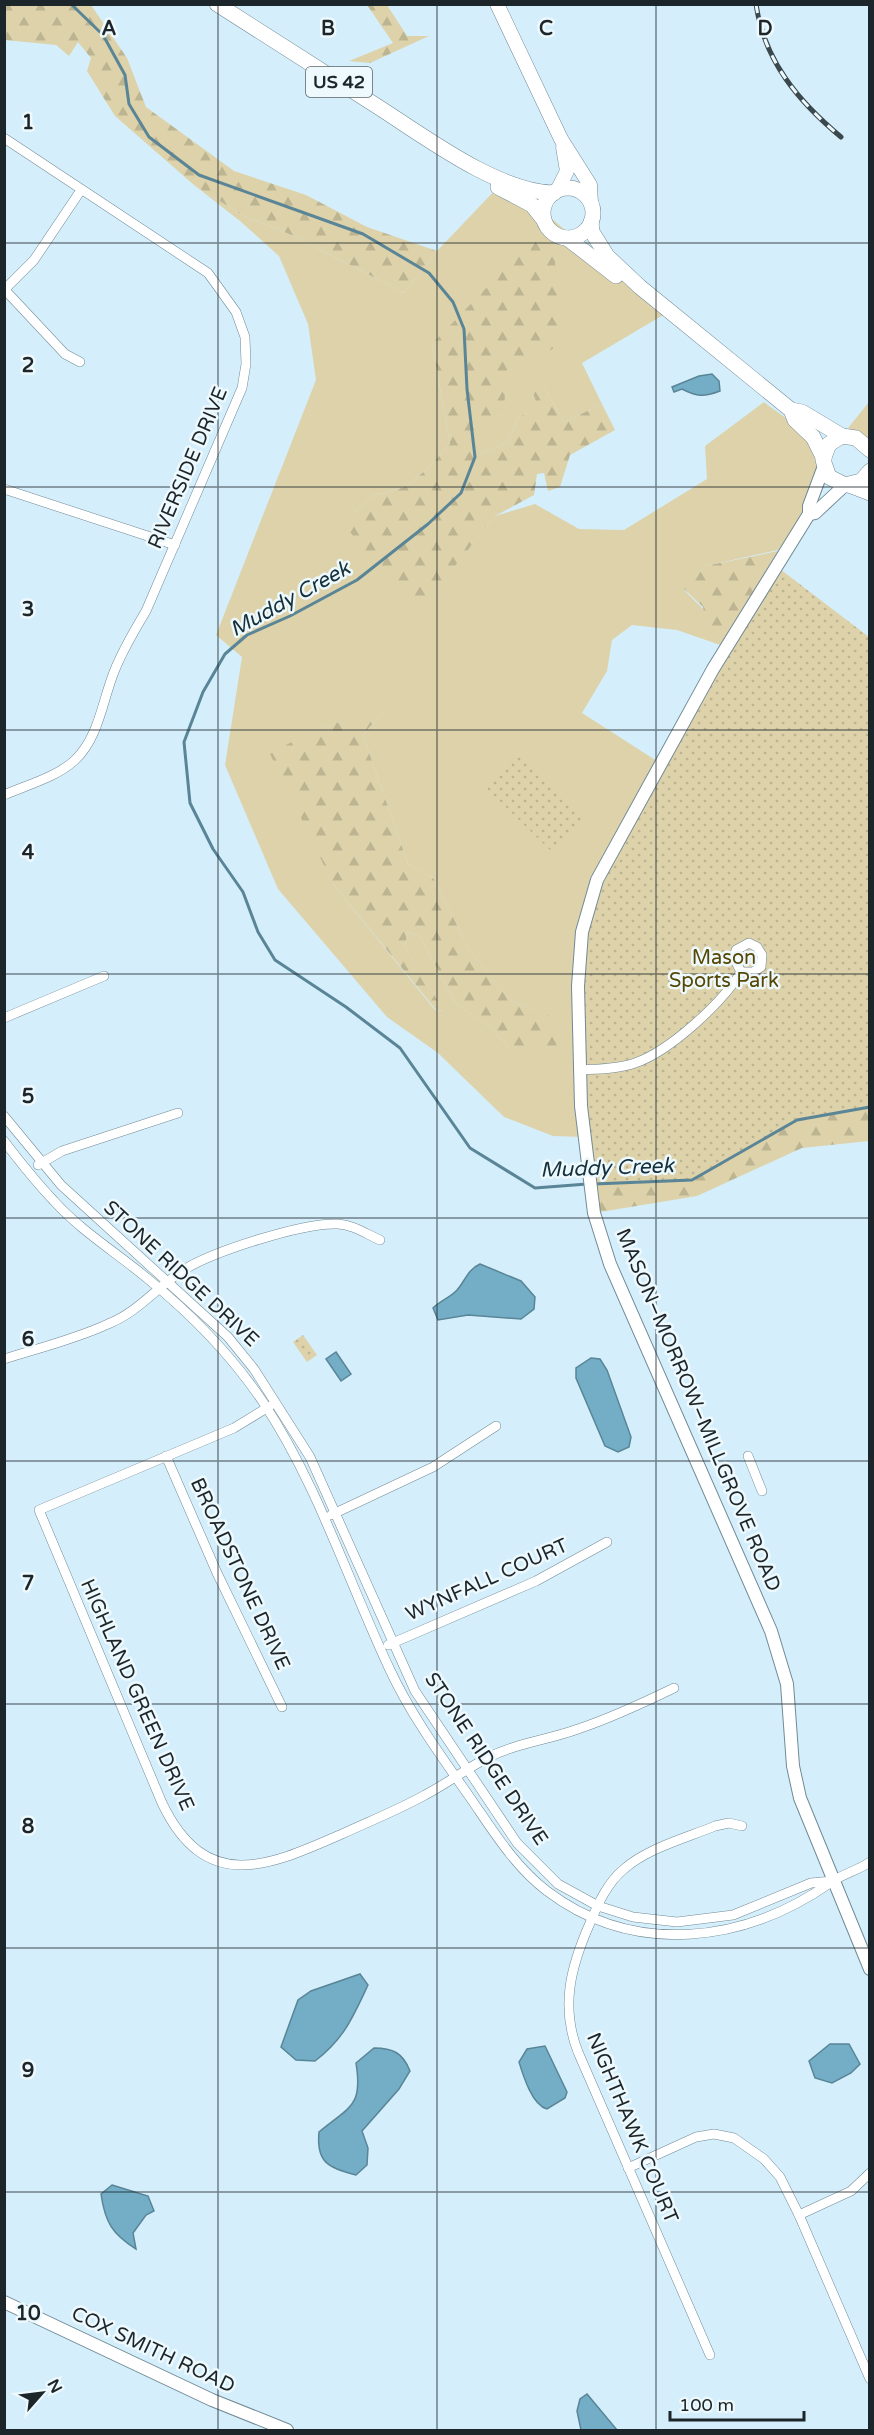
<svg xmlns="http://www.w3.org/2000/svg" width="874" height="2435" viewBox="0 0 874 2435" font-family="'Varela Round',sans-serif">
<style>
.grass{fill:#ddd2aa;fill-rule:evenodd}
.forest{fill:url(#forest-firs)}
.park{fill:url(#park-dots)}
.water{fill:#73aec6;stroke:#598597;stroke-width:1.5}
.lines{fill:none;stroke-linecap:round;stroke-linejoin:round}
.stream{stroke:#598597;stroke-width:3}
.minor-casing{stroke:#718a95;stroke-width:10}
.tertiary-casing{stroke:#718a95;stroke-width:14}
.secondary-casing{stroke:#718a95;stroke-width:15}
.primary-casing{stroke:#718a95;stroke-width:16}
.minor{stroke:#fff;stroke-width:9}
.tertiary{stroke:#fff;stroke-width:12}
.secondary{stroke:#fff;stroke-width:14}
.primary{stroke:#fff;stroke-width:15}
.rail-casing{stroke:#3b484d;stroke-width:5}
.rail{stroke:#eef9fe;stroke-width:3;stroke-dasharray:9;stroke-linecap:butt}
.grid{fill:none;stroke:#1c262a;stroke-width:1.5;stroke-opacity:0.55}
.labels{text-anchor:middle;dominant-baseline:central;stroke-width:5;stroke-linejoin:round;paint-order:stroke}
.shield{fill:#eef9fe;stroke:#5b656a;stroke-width:1.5}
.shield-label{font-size:18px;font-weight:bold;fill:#1c262a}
.street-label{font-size:20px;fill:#1c262a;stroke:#eef9fe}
.park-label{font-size:20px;fill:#554603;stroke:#eef9fe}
.water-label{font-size:21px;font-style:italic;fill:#13303b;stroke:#eef9fe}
.grid-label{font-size:20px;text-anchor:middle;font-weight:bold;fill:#1c262a;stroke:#eef9fe;stroke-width:5;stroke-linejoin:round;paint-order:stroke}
</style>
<defs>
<pattern id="forest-firs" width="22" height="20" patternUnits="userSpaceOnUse" patternTransform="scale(1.5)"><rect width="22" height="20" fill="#ddd2aa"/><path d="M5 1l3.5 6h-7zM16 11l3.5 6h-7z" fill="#bdb492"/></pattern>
<pattern id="park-dots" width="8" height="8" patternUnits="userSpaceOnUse" patternTransform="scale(1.5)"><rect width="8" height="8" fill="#ddd2aa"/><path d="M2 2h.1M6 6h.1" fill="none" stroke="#bdb492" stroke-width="1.8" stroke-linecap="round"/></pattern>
</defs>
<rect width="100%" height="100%" fill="#d4effb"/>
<!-- grass -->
<g class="grass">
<path d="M194 185 242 215 294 236 404 293 437 251 499 186 548 215 583 246 670 311 582 363 602 404 564 422 544 387 539 410 518 417 509 441 475 457 472 430 504 413 432 344 450 444 427 469 405 487 373 496 355 512 415 615 495 516 535 504 579 529 624 530 707 479 705 446 764 402C776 412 794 422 803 434 835 474 802 517 778 550L705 566 684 590 731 637 726 647 677 630 632 625 612 640 607 671 582 713 660 763 583 1137 553 1136 504 1117 438 1053 387 1017 278 889 225 765 242 657 216 635 316 380 308 324 279 256 240 221ZM384 710 363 735 408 864 434 879 471 953 513 1002 551 1017 510 1049 490 1027 455 1003 420 936 407 932 405 947 443 1011 435 1010 333 884 315 729Z"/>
<path d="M869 402V440L848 428Z"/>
</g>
<!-- forest -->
<g class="forest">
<path d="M4 5H91L127 58 146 107 234 171 306 195 367 227 437 251 404 293 294 236 242 215 194 185 115 116 87 71 91 58 78 42 69 56 56 45 5 40Z"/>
<path d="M367 5H387L407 36H429L370 63 349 61 393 43Z"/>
<path d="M552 220 561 345 506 371 504 413 472 431 475 457 509 441 518 417 539 409 533 393 544 387 564 422 602 404 615 430 570 455 560 487 548 491 544 473 537 474 534 495 495 516 415 616 347 528 355 512 373 496 405 487 427 469 450 444 432 344Z"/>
<path d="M778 551 776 566 731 637 706 628 703 607 684 589 705 566Z"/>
<path d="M385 709 363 735 408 864 434 879 471 953 513 1002 552 1017 558 1054 510 1049 490 1027 455 1003 420 936 407 932 405 947 444 1011 436 1010 333 884 270 754 315 729Z"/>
<path d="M869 1087V1141L802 1148 697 1196 594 1213 589 1184Z"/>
</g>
<!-- park -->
<g class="park">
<path d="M776 566 869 637V1107L797 1120 692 1180 589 1184 578 1026 588 906Z"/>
<path d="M516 754 584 818 552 852 485 787Z"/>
<path d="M303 1335 317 1355 307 1362 293 1342Z"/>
</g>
<!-- water -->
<g class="water">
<path d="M712 374 719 381 720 391C704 397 697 397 682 389L674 392 672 387 699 376Z"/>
<path d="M480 1264 521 1281 535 1297 534 1309 521 1319 468 1315 438 1320 433 1308C440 1301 451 1297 457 1290 466 1280 467 1270 480 1264Z"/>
<path d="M336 1352 351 1374 341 1381 326 1359Z"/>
<path d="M591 1358 600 1359 607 1370 631 1437 629 1447 618 1452 605 1446 576 1378V1368Z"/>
<path d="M360 1974 368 1985C353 2017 344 2039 315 2061L296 2060 281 2047 298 2000 311 1991Z"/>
<path d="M830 2044H849L860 2064 851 2073 832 2083 815 2078 809 2061Z"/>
<path d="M545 2046 567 2092 565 2098 547 2109C532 2105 523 2075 519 2062L527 2049Z"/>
<path d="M374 2048C393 2048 403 2053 410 2071L399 2089 362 2131 368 2148 367 2165 356 2175C328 2168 316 2162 319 2132 350 2106 363 2107 356 2063Z"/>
<path d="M112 2185 148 2196 154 2211 146 2215 133 2233 136 2249C112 2234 105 2222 101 2194Z"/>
<path d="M587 2394 617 2430H581L577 2411 580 2399Z"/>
</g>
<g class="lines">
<!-- stream -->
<g class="stream">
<path d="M71 4 103 35 125 75 129 104 149 137 199 175 363 234 429 273 453 302 464 329 467 389 475 457 461 493 428 524 357 580 290 616 247 635 225 654 203 692 184 742 190 803 213 849 243 892 258 932 275 960 346 1007 400 1048 470 1148 535 1188 587 1184"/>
<path d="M594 1184 692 1180 797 1120 870 1107"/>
</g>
<defs>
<g id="minor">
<path d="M4 138 208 273 236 312 245 337 246 364 242 388 146 611C134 631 122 651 114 672 102 702 99 737 75 760 57 777 27 785 4 795"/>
<path d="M4 290 34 260 81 190"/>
<path d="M5 290 65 354 80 362"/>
<path d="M4 489 175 545"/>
<path d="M4 1018 104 976"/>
<path d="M580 1070C598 1069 618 1069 635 1063 670 1051 722 1003 741 972H753L761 967 762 955 757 947 749 943 736 950 734 958 741 972"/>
<path d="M4 1116 61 1185 228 1337 254 1369 310 1457 415 1691 517 1843 558 1884 598 1906 633 1917 677 1922 733 1915 811 1883 832 1881"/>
<path d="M4 1141C20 1162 36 1182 54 1201 81 1231 117 1253 148 1279 191 1314 232 1356 263 1402 318 1485 348 1581 390 1670 411 1715 441 1756 469 1796 492 1829 514 1866 547 1891 634 1957 744 1943 830 1883 842 1874 857 1871 870 1862"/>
<path d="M38 1165 62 1151 178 1113"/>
<path d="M4 1359C39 1348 76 1339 108 1324 138 1312 156 1288 182 1271 211 1252 304 1222 338 1224 354 1225 366 1234 380 1240"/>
<path d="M270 1406 234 1428 39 1510 162 1803C206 1895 269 1866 342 1834 370 1821 398 1810 425 1795 446 1784 466 1769 487 1758 516 1743 548 1740 578 1729 611 1718 643 1703 674 1688"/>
<path d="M166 1456 217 1573 282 1707"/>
<path d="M748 1456 762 1491"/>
<path d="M331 1515 433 1467 496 1426"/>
<path d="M388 1645 536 1581 607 1542"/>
<path d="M628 2168 696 2137 714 2134 734 2138 764 2159 780 2177 799 2215 870 2379"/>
<path d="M799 2215 851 2191 870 2173"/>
<path d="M710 2355 578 2052C560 2006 571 1966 590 1923 598 1904 607 1883 624 1869 648 1848 686 1838 715 1826L729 1823 742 1826"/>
</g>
<g id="tertiary">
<path d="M824 466 809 506V514L713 669 597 880 582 932 578 986 581 1106 594 1213 610 1264 771 1631 787 1684 793 1766 800 1798 870 1969"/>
<path d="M809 514 815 513 845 485"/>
<path d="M4 2302 212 2400 287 2430"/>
</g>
<g id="secondary">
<path d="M497 4 561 139 590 185 591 204"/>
<path d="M557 191 567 171 563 147"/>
</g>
<g id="primary">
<path d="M217 4C268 37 320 70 372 103 420 133 496 192 554 193"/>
<path d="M498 187 532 205 544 220"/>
<circle cx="568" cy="213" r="25"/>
<path d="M591 222 592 232 607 256 640 287 791 410 795 420 813 437 824 459"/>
<path d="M567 238 616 276"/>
<path d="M791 410 802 412 842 436"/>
<path d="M870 450 856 438 842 436 829 444 823 460 829 477 845 485 861 481 870 471"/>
<path d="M849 485 870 493"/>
</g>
</defs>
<!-- minor casing -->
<use href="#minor" class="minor-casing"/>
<!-- tertiary casing -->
<use href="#tertiary" class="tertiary-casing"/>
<!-- secondary casing -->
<use href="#secondary" class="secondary-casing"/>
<!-- primary casing -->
<use href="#primary" class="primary-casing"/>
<!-- minor -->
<use href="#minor" class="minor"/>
<!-- tertiary -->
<use href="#tertiary" class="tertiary"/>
<!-- secondary -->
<use href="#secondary" class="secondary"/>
<!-- primary -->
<use href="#primary" class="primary"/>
<defs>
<path id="rail" d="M756 4C764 61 799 102 841 137"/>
</defs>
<!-- rail casing -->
<use href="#rail" class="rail-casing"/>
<!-- rail -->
<use href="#rail" class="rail"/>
</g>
<!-- grid -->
<path class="grid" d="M218 4V2430M437 4V2430M656 4V2430M4 243H870M4 487H870M4 730H870M4 974H870M4 1218H870M4 1461H870M4 1704H870M4 1948H870M4 2192H870"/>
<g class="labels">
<!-- shield labels -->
<rect class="shield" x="306" y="67" width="66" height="30" rx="4.5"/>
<g class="shield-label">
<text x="339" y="82">US 42</text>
</g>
<!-- street labels -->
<g class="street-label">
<text transform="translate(188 468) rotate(-67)">RIVERSIDE DRIVE</text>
<text transform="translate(181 1274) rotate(43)">STONE RIDGE DRIVE</text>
<text transform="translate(698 1410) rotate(67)">MASON–MORROW–MILLGROVE ROAD</text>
<text transform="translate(240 1574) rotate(65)">BROADSTONE DRIVE</text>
<text transform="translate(487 1580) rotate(-24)">WYNFALL COURT</text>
<text transform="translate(137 1695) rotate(66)">HIGHLAND GREEN DRIVE</text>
<text transform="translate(486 1759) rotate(56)">STONE RIDGE DRIVE</text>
<text transform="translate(632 2128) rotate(67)">NIGHTHAWK COURT</text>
<text transform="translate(153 2350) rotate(25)">COX SMITH ROAD</text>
</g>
<!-- park labels -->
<g class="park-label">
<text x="724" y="958">Mason<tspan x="724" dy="23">Sports Park</tspan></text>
</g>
<!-- water labels -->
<g class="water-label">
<text transform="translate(290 599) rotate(-29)">Muddy Creek</text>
<text transform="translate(607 1168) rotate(-2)">Muddy Creek</text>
</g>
</g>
<g class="grid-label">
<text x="109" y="35">A</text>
<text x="328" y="35">B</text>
<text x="546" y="35">C</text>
<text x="765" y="35">D</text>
<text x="28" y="129">1</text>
<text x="28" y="372">2</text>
<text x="28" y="616">3</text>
<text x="28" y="859">4</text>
<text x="28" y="1103">5</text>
<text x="28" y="1346">6</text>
<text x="28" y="1590">7</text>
<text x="28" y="1833">8</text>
<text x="28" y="2077">9</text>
<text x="28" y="2320">10</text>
</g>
<!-- border -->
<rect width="874" height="2435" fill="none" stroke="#1c262a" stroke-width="12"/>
<!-- north arrow -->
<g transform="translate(42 2393) rotate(62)" stroke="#eef9fe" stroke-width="4.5" paint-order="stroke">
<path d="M0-4.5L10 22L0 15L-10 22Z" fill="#1c262a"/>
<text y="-9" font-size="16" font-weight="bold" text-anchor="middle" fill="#1c262a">N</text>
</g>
<!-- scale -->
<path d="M670 2411v9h134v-9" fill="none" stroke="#1c262a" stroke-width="3"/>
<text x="679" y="2411" font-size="18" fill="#1c262a" stroke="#eef9fe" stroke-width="4.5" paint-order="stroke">100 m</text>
</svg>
